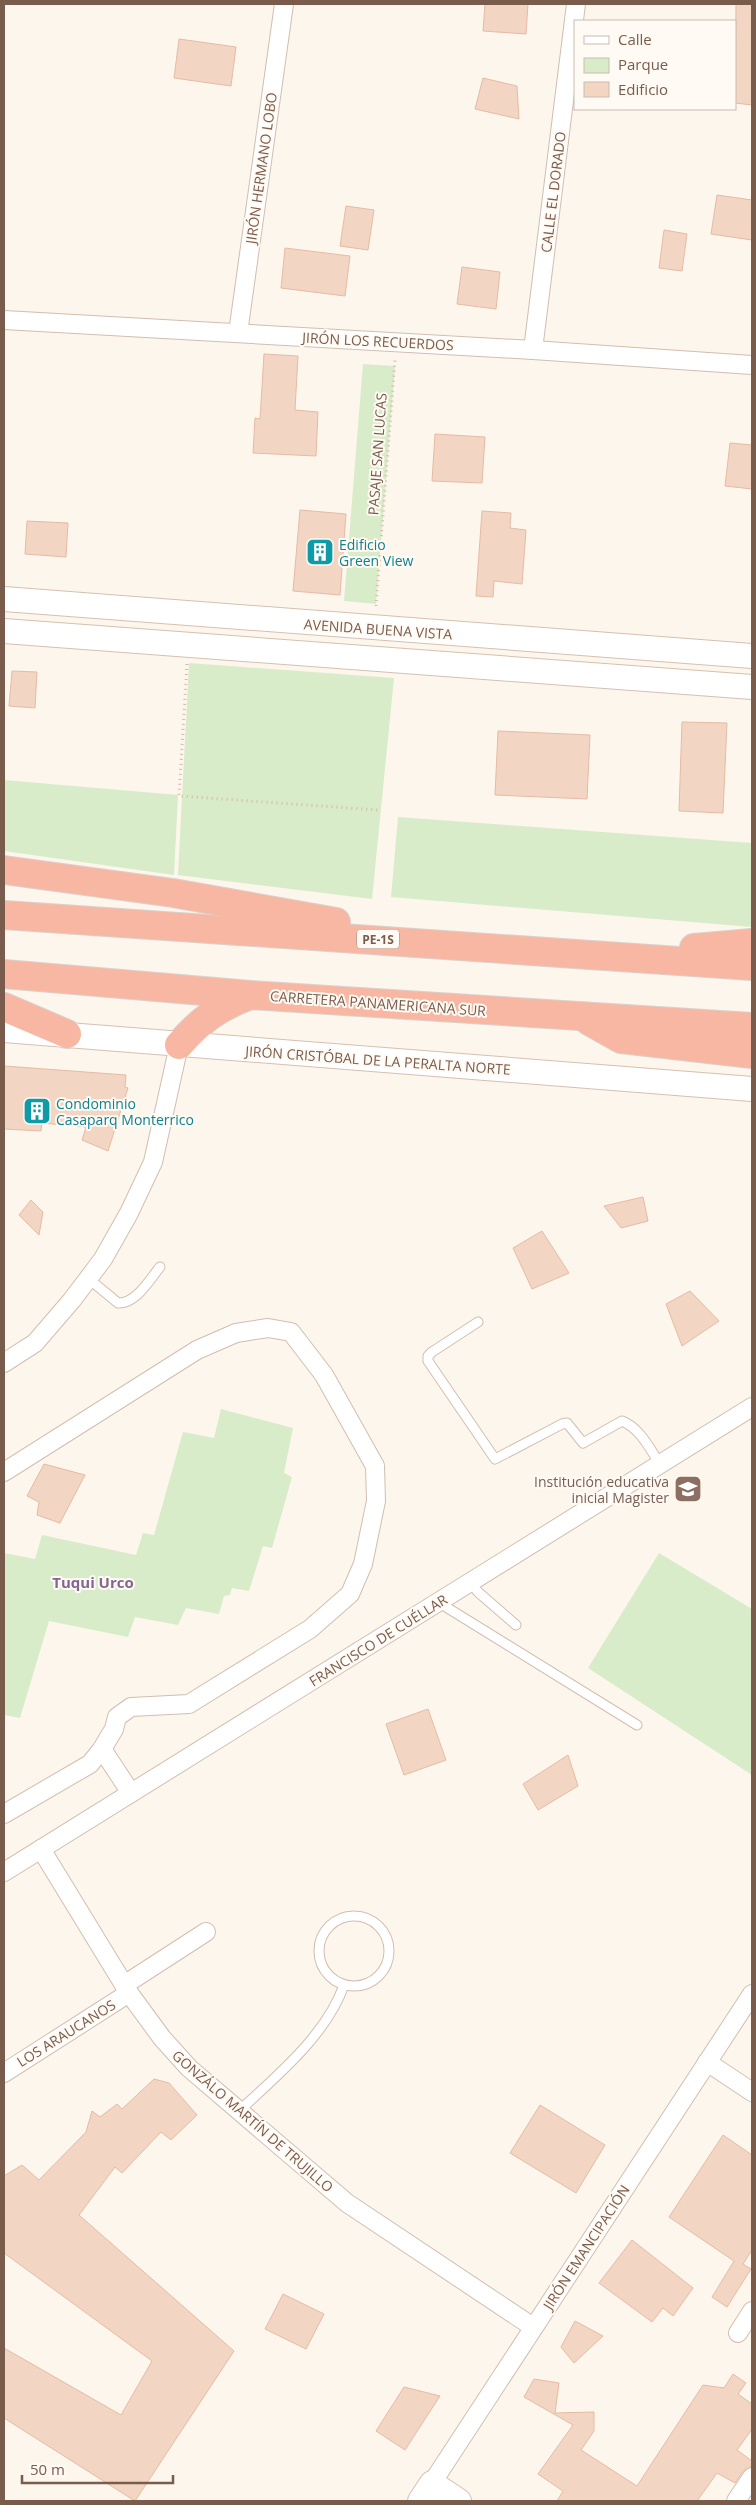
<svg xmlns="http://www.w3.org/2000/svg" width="756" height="2505" viewBox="0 0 756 2505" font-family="'Open Sans',sans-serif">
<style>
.green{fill:#d8ecc9}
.building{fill:#f3d5c3;stroke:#e6bba3}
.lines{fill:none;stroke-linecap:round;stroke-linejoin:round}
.lane-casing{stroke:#d1beb0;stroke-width:11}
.street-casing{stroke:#d1beb0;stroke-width:20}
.secondary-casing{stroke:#d6c0b0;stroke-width:26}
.highway-casing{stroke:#dad1cd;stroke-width:30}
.path{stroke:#d9b8a5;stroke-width:3;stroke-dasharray:1 4;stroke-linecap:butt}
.lane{stroke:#fff;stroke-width:9}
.street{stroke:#fff;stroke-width:18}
.secondary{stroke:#fff;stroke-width:24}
.highway{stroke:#f7b7a3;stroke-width:28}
.labels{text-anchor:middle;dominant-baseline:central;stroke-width:4;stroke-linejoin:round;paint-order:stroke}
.shield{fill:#fffaf3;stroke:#a28b7f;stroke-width:1}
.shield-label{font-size:12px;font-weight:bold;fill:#7a5c4d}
.street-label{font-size:14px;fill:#7a5c4d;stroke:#fffaf3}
.culture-label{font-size:14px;fill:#0d838f;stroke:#fffaf3;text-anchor:start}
.education-label{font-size:14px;fill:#785e54;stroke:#fffaf3;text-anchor:end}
.neighbourhood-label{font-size:15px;font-weight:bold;fill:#846695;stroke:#fffaf3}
</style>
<rect width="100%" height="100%" fill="#fdf6ec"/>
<!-- green -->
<g class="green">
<path d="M363 364 395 366 376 604 344 601Z"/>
<path d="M189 663 394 678 372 899 178 875Z"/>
<path d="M4 780 178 795 174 875 4 851Z"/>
<path d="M398 817 752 843V927L391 897Z"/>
<path d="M221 1409 293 1428 284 1473 292 1477 272 1548 263 1546 249 1591 232 1588 230 1595 224 1596 219 1614 186 1608 178 1625 135 1617 128 1637 49 1621 20 1718 4 1715V1553L35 1559 42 1535 136 1555 143 1533 154 1535 183 1432 214 1438Z"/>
<path d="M659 1553 752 1609V1775L588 1668Z"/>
</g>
<!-- building -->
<g class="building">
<path d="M485 4H528L526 34 483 31Z"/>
<path d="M736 4H752V105L735 103Z"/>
<path d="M179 39 236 47 231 86 174 78Z"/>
<path d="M483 78 517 86 519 119 475 109Z"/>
<path d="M717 195 752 200V240L711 234Z"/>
<path d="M346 206 374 210 368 250 340 246Z"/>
<path d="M664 230 687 234 682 271 659 268Z"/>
<path d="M285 248 350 256 345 296 281 288Z"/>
<path d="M462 267 500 272 496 309 457 304Z"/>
<path d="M264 354 298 356 295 410 318 412 316 456 253 453 255 418 260 419Z"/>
<path d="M435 434 485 437 482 483 432 481Z"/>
<path d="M730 443 752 445V489L725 486Z"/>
<path d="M300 510 346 514 340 595 293 591Z"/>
<path d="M482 511 511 513 510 528 526 530 522 584 494 581 493 597 476 596Z"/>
<path d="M27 521 68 523 66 557 25 554Z"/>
<path d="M12 671 37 672 35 708 9 706Z"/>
<path d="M682 722 727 723 723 813 679 811Z"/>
<path d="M498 731 590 735 587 799 495 795Z"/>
<path d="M4 1066 126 1075 125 1087 128 1088 108 1151 82 1140 86 1127 42 1123 41 1131 4 1129Z"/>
<path d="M643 1197 648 1221 621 1228 604 1206Z"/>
<path d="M31 1200 43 1212 39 1235 19 1215Z"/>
<path d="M542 1231 569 1273 532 1289 513 1248Z"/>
<path d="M690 1291 719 1321 682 1346 666 1304Z"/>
<path d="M44 1464 85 1475 60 1523 37 1515 39 1502 27 1496Z"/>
<path d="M428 1709 446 1760 404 1775 386 1724Z"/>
<path d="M568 1755 578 1786 538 1810 523 1784Z"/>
<path d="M154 2079 169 2083 197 2115 171 2140 161 2132 122 2173 115 2167 79 2215 234 2351 135 2501 4 2418V2348L121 2415 152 2361 4 2253V2176L22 2165 39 2180 86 2132 92 2111 100 2117 117 2104 122 2109Z"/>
<path d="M540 2105 605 2145 576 2193 510 2153Z"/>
<path d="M723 2135 752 2155V2250L743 2264 751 2269 727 2307 712 2297 734 2261 669 2217Z"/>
<path d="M632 2240 693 2288 673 2316 663 2308 652 2322 599 2283Z"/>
<path d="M283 2294 324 2314 306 2349 265 2329Z"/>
<path d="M575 2321 603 2336 574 2363 561 2347Z"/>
<path d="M733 2374 746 2383 738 2394 752 2404V2429L737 2450 752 2461V2466L743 2471 735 2483 717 2473 697 2501H557L563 2491 538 2474 573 2425 524 2397 534 2379 559 2383 555 2413 594 2412V2431L581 2450 637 2486 703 2385 724 2388Z"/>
<path d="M404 2387 440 2396 405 2450 376 2431Z"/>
</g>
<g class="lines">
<defs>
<g id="lane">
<path d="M89 1279 118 1303C136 1304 150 1279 160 1267"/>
<path d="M478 1322 432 1352 428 1356V1361L495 1459 562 1424 567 1423 583 1443 622 1421C640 1428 650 1449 660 1464"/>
<path d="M470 1582 478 1592 516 1625"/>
<path d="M438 1602 637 1725"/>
<circle cx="354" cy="1951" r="35"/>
<path d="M240 2110C278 2075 327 2034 344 1985"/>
</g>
<g id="street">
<path d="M4 320 533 350 752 365"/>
<path d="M238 333 284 4"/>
<path d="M533 350 576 4"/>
<path d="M4 1363 35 1343 72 1300 103 1259 129 1213 153 1162 179 1045"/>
<path d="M4 1472 197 1350 236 1333 268 1328 291 1332 324 1375 375 1466 376 1501 363 1564 350 1594 310 1629 189 1704 131 1707 117 1717 114 1729 102 1749 90 1764 4 1814"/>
<path d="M102 1749 131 1793"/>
<path d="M41 1849 129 1993 162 2038 189 2068 347 2203 533 2327"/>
<path d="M4 1872 752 1407"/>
<path d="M124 1985 206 1932"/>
<path d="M707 2062 752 2092"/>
<path d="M4 2073 129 1993"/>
<path d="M738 2333 752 2311"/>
<path d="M432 2483 752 1994"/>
<path d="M736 2501 752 2477"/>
</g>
<g id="secondary">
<path d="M4 599 752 656"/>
<path d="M4 631 752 687"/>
<path d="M4 1030 752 1089"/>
<path d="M420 2501 432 2483 459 2501"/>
</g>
<g id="highway">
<path d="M4 870 173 893 336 922"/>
<path d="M4 915 752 966"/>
<path d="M694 948 752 943"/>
<path d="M4 974 250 995 752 1027"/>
<path d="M4 1007 67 1034"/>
<path d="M589 1021 621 1039 752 1054"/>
<path d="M179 1045C201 1020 217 1008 248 996"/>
</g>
</defs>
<!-- lane casing -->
<use href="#lane" class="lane-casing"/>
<!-- street casing -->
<use href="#street" class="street-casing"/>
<!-- secondary casing -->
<use href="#secondary" class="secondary-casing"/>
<!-- highway casing -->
<use href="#highway" class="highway-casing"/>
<!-- path -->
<g class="path">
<path d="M376 606 395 360"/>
<path d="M187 664 179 796 378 810"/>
</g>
<!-- lane -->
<use href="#lane" class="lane"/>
<!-- street -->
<use href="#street" class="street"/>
<!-- secondary -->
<use href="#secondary" class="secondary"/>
<!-- highway -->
<use href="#highway" class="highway"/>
</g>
<!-- icons -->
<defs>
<symbol id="building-square" viewBox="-11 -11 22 22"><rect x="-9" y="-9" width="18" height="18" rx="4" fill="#0f9aa8" stroke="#fffaf3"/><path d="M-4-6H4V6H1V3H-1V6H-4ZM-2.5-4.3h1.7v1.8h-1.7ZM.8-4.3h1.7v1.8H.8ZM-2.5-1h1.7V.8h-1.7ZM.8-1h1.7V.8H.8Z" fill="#fff"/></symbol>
<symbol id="school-square" viewBox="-11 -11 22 22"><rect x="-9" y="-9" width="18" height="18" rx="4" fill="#8d6e63" stroke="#fffaf3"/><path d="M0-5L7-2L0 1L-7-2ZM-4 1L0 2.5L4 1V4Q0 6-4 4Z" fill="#fff"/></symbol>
</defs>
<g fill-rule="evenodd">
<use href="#building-square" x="304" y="536" width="32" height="32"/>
<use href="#building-square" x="21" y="1095" width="32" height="32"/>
<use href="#school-square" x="672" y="1473" width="32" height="32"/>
</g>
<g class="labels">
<!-- shield labels -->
<rect class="shield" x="357" y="929.5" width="42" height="19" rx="4"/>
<g class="shield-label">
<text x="378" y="939">PE-1S</text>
</g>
<!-- street labels -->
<g class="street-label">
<text transform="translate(261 168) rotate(-82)">JIRÓN HERMANO LOBO</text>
<text transform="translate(553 192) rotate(-83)">CALLE EL DORADO</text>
<text transform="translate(378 341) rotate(3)">JIRÓN LOS RECUERDOS</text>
<text transform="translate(377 454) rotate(-86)">PASAJE SAN LUCAS</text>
<text transform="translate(378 629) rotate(4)">AVENIDA BUENA VISTA</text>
<text transform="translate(378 1003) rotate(4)">CARRETERA PANAMERICANA SUR</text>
<text transform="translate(378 1060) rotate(4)">JIRÓN CRISTÓBAL DE LA PERALTA NORTE</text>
<text transform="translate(378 1640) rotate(-32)">FRANCISCO DE CUÉLLAR</text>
<text transform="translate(66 2033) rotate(-32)">LOS ARAUCANOS</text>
<text transform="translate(253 2121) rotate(41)">GONZÁLO MARTÍN DE TRUJILLO</text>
<text transform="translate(586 2247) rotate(-57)">JIRÓN EMANCIPACIÓN</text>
</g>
<!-- culture labels -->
<g class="culture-label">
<text x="339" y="544">Edificio<tspan x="339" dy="16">Green View</tspan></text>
<text x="56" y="1103">Condominio<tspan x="56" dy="16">Casaparq Monterrico</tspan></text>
</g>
<!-- education labels -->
<g class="education-label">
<text x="669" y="1481">Institución educativa<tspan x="669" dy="16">inicial Magister</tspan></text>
</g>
<!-- neighbourhood labels -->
<g class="neighbourhood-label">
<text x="93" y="1582">Tuqui Urco</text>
</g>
</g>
<!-- border -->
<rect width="756" height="2505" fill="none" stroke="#7a5c4d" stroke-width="10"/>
<!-- legend -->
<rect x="574" y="20" width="162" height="90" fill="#fffaf3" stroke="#cabbb1"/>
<rect x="584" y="36" width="25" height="8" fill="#ffffff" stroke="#cabbb1"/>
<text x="618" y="45" font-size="15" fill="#7a5c4d">Calle</text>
<rect x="584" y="58" width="25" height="15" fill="#d8ecc9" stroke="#cabbb1"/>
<text x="618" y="70" font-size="15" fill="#7a5c4d">Parque</text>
<rect x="584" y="82" width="25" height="15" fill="#f3d5c3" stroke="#cabbb1"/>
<text x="618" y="95" font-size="15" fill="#7a5c4d">Edificio</text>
<!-- scale -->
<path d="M22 2475v8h151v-8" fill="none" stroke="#7a5c4d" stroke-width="2.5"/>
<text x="30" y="2475" font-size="15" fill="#7a5c4d" stroke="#fffaf3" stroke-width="4" paint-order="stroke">50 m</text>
</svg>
